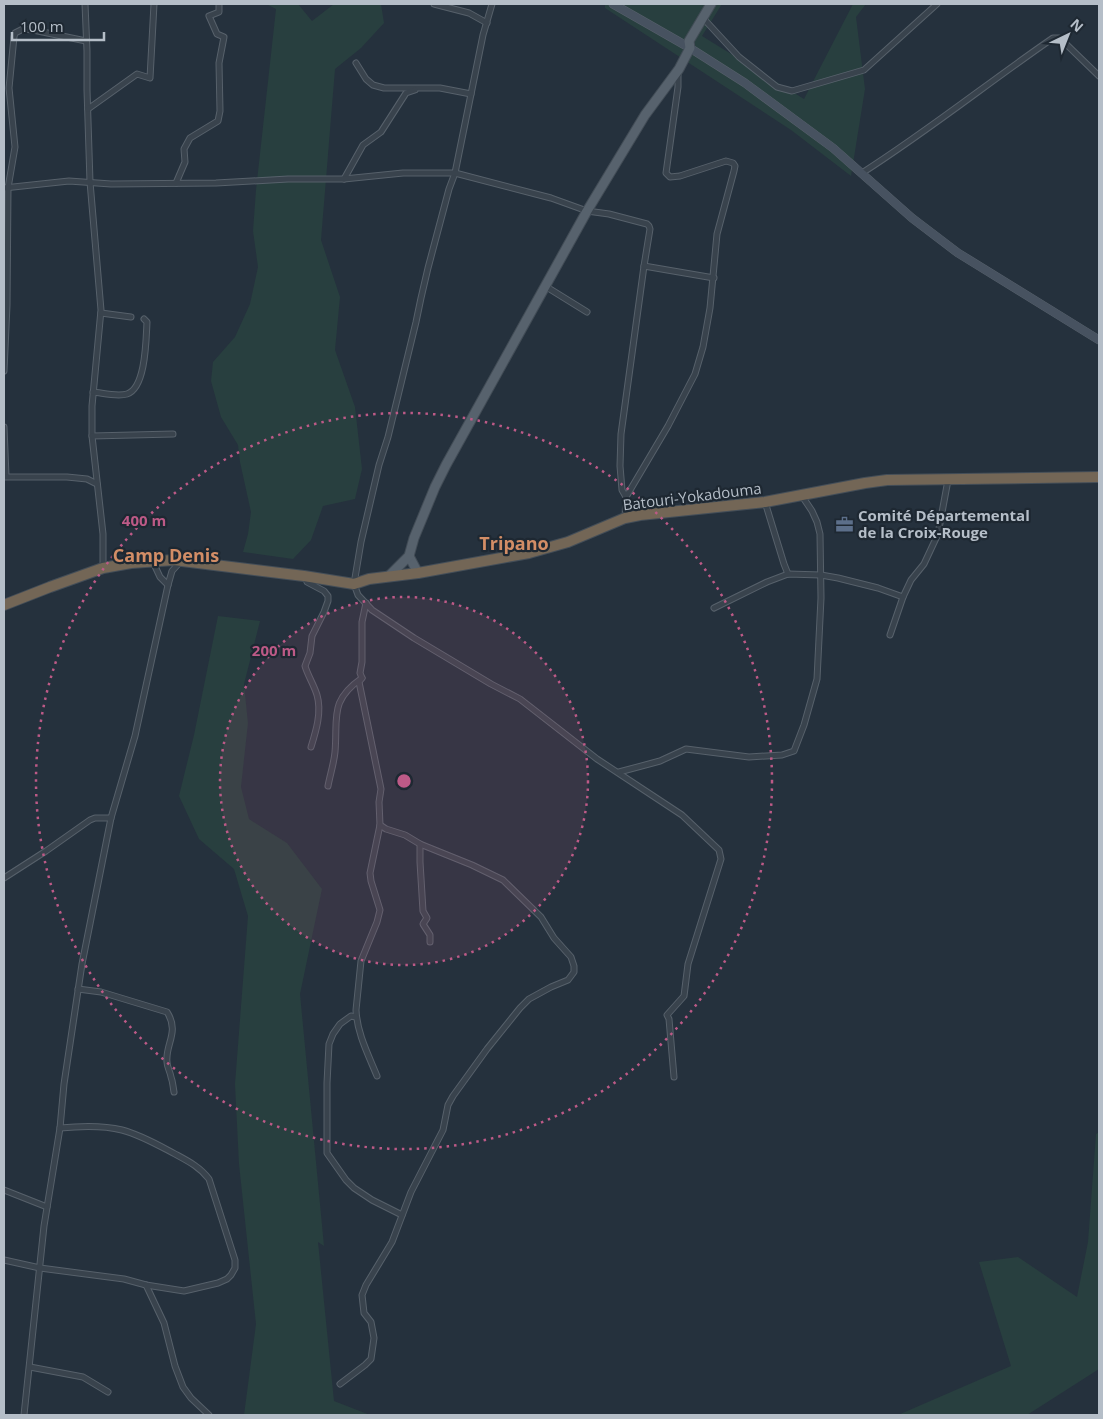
<svg xmlns="http://www.w3.org/2000/svg" width="1103" height="1419" viewBox="0 0 1103 1419" font-family="'Open Sans',sans-serif">
<style>
.green{fill:#283f3f}
.lines{fill:none;stroke-linecap:round;stroke-linejoin:round}
.street-casing{stroke:#57616b;stroke-width:7}
.secondary-casing{stroke:#57616b;stroke-width:9}
.primary-casing{stroke:#424c56;stroke-width:11}
.highway-casing{stroke:#444e58;stroke-width:12}
.street{stroke:#39434d;stroke-width:5}
.secondary{stroke:#475260;stroke-width:8}
.primary{stroke:#57626d;stroke-width:9}
.highway{stroke:#736656;stroke-width:10}
.ring{fill:none;stroke:#bd5a87;stroke-width:2.5;stroke-dasharray:2.5 5}
.labels{text-anchor:middle;dominant-baseline:central;stroke-width:4.5;stroke-linejoin:round;paint-order:stroke}
.street-label{font-size:15px;fill:#b5bec8;stroke:#1e2832}
.poi-label{font-size:15px;font-weight:bold;fill:#b5bec8;stroke:#1e2832;text-anchor:start}
.quarter-label{font-size:18px;font-weight:bold;fill:#d28d66;stroke:#1e2832}
.centre{fill:#bd5a87;stroke:#1e2832;stroke-width:2.5}
.ring-label{font-size:15px;text-anchor:middle;font-weight:bold;fill:#bd5a87;stroke:#1e2832;stroke-width:4.5;stroke-linejoin:round;paint-order:stroke}
</style>
<rect width="100%" height="100%" fill="#25313d"/>
<!-- green -->
<g class="green">
<path d="M266 4H298L312 21 334 4H381L384 23 361 48 335 69 321 240 340 297 335 350 355 407 362 469 355 499 323 506 311 540 293 559 243 552 248 534 251 512 240 462 238 445 221 417 211 381 213 362 235 337 250 304 258 267 253 231 256 190 276 9Z"/>
<path d="M605 4H722L702 36 804 99 853 4H866L856 17 865 89 851 176 791 130 605 8Z"/>
<path d="M218 616 260 621 244 684 248 723 241 787 249 819 287 843 322 889 300 994 324 1246 318 1242 334 1401 370 1415H244L256 1324 239 1164 235 1084 248 916 234 869 199 839 179 796 194 735Z"/>
<path d="M1099 1132V1369L1027 1415H898L1011 1366 979 1262 1018 1257 1077 1297 1088 1242 1096 1134Z"/>
</g>
<g class="lines">
<defs>
<g id="street">
<path d="M85 4 87 51V90L90 182 101 310 92 406V436L103 534V568"/>
<path d="M434 4 469 13 487 23"/>
<path d="M492 4 483 35 455 173 449 189 428 268 421 298 416 322 388 437 379 465 361 542 354 584 358 595 372 610 414 638 491 684 520 699 597 759 682 815 719 850 721 859 688 964 684 996 667 1015 669 1019 674 1077"/>
<path d="M703 18 739 57 777 87 792 91 864 70 937 4"/>
<path d="M356 63 366 79 373 85 384 88H440L471 94"/>
<path d="M88 109 137 74 150 78 154 4"/>
<path d="M862 173C928 131 989 82 1053 38H1059L1066 44 1099 76"/>
<path d="M344 179 363 145 381 132 406 93 415 90"/>
<path d="M176 183 185 162 184 149 190 138 218 121 220 111 219 63 224 37 217 34 209 16 219 12V4"/>
<path d="M4 188 69 181 111 184 216 183 288 179H344L403 173H455L551 198 587 211 609 214 647 224 649 226 650 229 644 266 621 434 620 466 622 490 626 497"/>
<path d="M644 266 714 278"/>
<path d="M545 286 587 312"/>
<path d="M101 313 131 317"/>
<path d="M4 371 7 305 8 188 15 147 9 88 14 37 15 33 23 29 33 30 86 41"/>
<path d="M93 392C103 393 117 397 127 394 146 388 146 339 147 322L144 319"/>
<path d="M4 427 6 476"/>
<path d="M92 436 173 434"/>
<path d="M4 477H67L87 479 97 484"/>
<path d="M765 502 784 564 788 574"/>
<path d="M625 518 626 497 668 426 695 374 703 347 710 308 717 234 734 171 735 166 733 163 726 161 680 176 670 177 666 173 678 87V72"/>
<path d="M153 562 160 577 168 585"/>
<path d="M305 576 307 582 324 591 328 596V601L324 612 312 636 310 653 305 666C308 676 314 685 317 695 322 712 316 731 311 747"/>
<path d="M714 608 767 582 788 574 821 575 838 578 878 588 903 597"/>
<path d="M890 635 903 597 911 580 924 564 938 534 948 480"/>
<path d="M362 678 359 682 381 789 379 802 380 825 370 873 371 881 380 910 377 922 361 961 356 1010C357 1033 368 1054 377 1076"/>
<path d="M619 772 660 761 686 749 749 757 782 755 794 751 804 725 817 679 821 598 820 534 817 522 812 511 802 496"/>
<path d="M328 786C330 775 334 763 335 752 338 717 329 701 362 678L360 673 362 662V622L366 603"/>
<path d="M380 825 386 829 405 835 420 844V862L423 911 427 918 423 924 430 935V942"/>
<path d="M4 878 46 851 90 820 95 818H111"/>
<path d="M78 989 101 992 167 1012C180 1032 165 1044 167 1062 167 1067 170 1071 171 1077 173 1082 173 1087 174 1092"/>
<path d="M356 1017 351 1016 340 1024 333 1034 329 1044 327 1083V1153L346 1180 354 1188 372 1200 402 1215"/>
<path d="M4 1190 47 1207"/>
<path d="M4 1260 40 1268 124 1279 146 1285 184 1291 218 1283 227 1279 231 1275 235 1268V1260L209 1179C200 1167 188 1161 175 1154 158 1145 141 1135 122 1130 102 1125 80 1126 60 1128"/>
<path d="M146 1285 164 1323 175 1366 183 1387 191 1398 209 1415"/>
<path d="M30 1367 83 1377 108 1392"/>
<path d="M340 1384 365 1365 371 1359 374 1338 371 1322 364 1313 362 1295 366 1285 392 1242 411 1192 443 1130 448 1105 453 1096 487 1049 520 1008 529 999 551 987 568 980 574 972V966L571 957 554 938 541 917 503 880 472 865 420 844"/>
<path d="M24 1415 44 1226 60 1128 64 1084 82 964 111 818 135 736 168 585 172 571 181 561"/>
</g>
<path id="secondary" d="M613 4 690 48 745 83 833 148 912 218 958 253 1099 340"/>
<g id="primary">
<path d="M409 556 418 573"/>
<path d="M389 576 409 556 414 538 435 487 446 465 587 211 645 115 679 69 690 48 689 41 711 4"/>
</g>
<path id="highway" d="M4 605 50 587 103 568 131 563 174 560 304 576 354 584 369 579 418 573 529 553 568 542 625 518 640 515 765 502 865 483 887 480 1099 477"/>
</defs>
<!-- street casing -->
<use href="#street" class="street-casing"/>
<!-- secondary casing -->
<use href="#secondary" class="secondary-casing"/>
<!-- primary casing -->
<use href="#primary" class="primary-casing"/>
<!-- highway casing -->
<use href="#highway" class="highway-casing"/>
<!-- street -->
<use href="#street" class="street"/>
<!-- secondary -->
<use href="#secondary" class="secondary"/>
<!-- primary -->
<use href="#primary" class="primary"/>
<!-- highway -->
<use href="#highway" class="highway"/>
</g>
<!-- distance rings -->
<circle cx="404" cy="781" r="184" fill="#bd5a87" fill-opacity=".12"/>
<g class="ring">
<circle cx="404" cy="781" r="184"/>
<circle cx="404" cy="781" r="368"/>
</g>
<!-- icons -->
<defs>
<symbol id="office-bare" viewBox="-9 -9 18 18"><path d="M-6-3h4V-5.5h4V-3h4V5H-6ZM-1-4.5V-3h2v-1.5ZM-6 0V1H6V0Z" fill="#5c6f8a" stroke="#1e2832" stroke-width="2.5" paint-order="stroke"/></symbol>
</defs>
<g fill-rule="evenodd">
<use href="#office-bare" x="832" y="512" width="25" height="25"/>
</g>
<g class="labels">
<!-- street labels -->
<g class="street-label">
<text transform="translate(692 496) rotate(-7)">Batouri-Yokadouma</text>
</g>
<!-- poi labels -->
<g class="poi-label">
<text x="858" y="515">Comité Départemental<tspan x="858" dy="17">de la Croix-Rouge</tspan></text>
</g>
<!-- quarter labels -->
<g class="quarter-label">
<text x="514" y="543">Tripano</text>
<text x="166" y="555">Camp Denis</text>
</g>
</g>
<circle cx="404" cy="781" r="8" class="centre"/>
<g class="ring-label">
<text x="144" y="526">400 m</text>
<text x="274" y="656">200 m</text>
</g>
<!-- border -->
<rect width="1103" height="1419" fill="none" stroke="#b5bec8" stroke-width="10"/>
<!-- north arrow -->
<g transform="translate(1068 35) rotate(43)" stroke="#1e2832" stroke-width="4" paint-order="stroke">
<path d="M0-4L9 19L0 12L-9 19Z" fill="#b5bec8"/>
<text y="-8" font-size="14" font-weight="bold" text-anchor="middle" fill="#b5bec8">N</text>
</g>
<!-- scale -->
<path d="M12 32v8h92v-8" fill="none" stroke="#b5bec8" stroke-width="2.5"/>
<text x="20" y="32" font-size="15" fill="#b5bec8" stroke="#1e2832" stroke-width="4" paint-order="stroke">100 m</text>
</svg>
